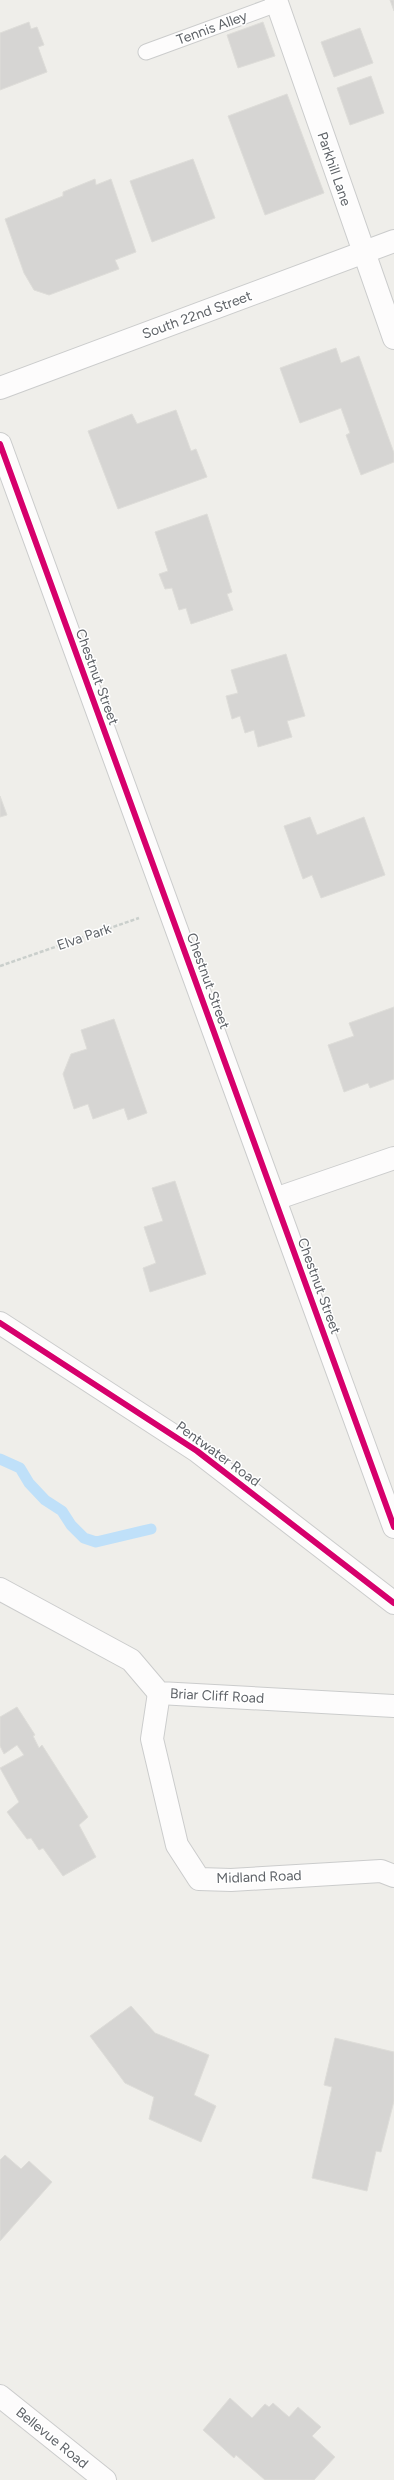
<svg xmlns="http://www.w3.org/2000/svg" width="394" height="2480" viewBox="0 0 394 2480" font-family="Figtree,sans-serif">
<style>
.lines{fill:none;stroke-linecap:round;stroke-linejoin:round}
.stream{stroke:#bfe0f9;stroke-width:11}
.building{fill:#d6d5d3;stroke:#deddd9}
.service-casing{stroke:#cbcccc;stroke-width:17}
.minor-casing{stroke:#cbcccc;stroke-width:24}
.path{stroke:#cacfcc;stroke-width:2.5;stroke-dasharray:4 2;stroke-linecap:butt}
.service{stroke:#fdfcfc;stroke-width:15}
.minor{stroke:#fdfcfc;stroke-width:22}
.cycleway-casing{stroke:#fff;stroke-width:8}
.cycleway{stroke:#d6006c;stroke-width:6}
.labels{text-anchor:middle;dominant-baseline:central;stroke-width:3;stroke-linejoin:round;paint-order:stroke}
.street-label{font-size:14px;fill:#5f6368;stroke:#fff}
</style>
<rect width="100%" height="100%" fill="#efeeea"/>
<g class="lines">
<!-- stream -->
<path class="stream" d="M0 1459 20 1468 29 1483 45 1500 62 1511 71 1525 84 1538 96 1542 151 1529"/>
</g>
<!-- building -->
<g class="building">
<path d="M390 0H394V11Z"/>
<path d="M29 22 31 29 37 27 44 45 38 47 47 72 0 90V33Z"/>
<path d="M263 22 275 56 238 68 227 35Z"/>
<path d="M360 28 373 63 334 77 321 42Z"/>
<path d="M371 76 384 113 350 125 337 88Z"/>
<path d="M287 94 324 193 265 215 228 116Z"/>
<path d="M193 159 215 218 152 242 130 181Z"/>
<path d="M95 179 96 185 111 179 136 252 115 260 119 269 49 295 34 290 24 273 5 219 63 196V192Z"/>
<path d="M336 348 341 363 359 356 394 453V462L361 475 346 435 350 433 341 408 300 423 280 368Z"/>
<path d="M176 410 191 451 196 449 207 477 118 509 88 431 132 414 137 424Z"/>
<path d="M207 514 232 592 227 594 233 610 191 624 186 608 179 610 172 588 165 589 159 574 168 571 155 532Z"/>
<path d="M286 654 305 716 287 721 292 737 258 747 254 730 245 733 240 716 232 719 226 696 238 693 231 670Z"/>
<path d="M0 796 7 815 0 817Z"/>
<path d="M310 817 317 835 364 817 385 875 321 898 312 875 303 879 284 826Z"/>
<path d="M394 1007V1079L370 1088 368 1083 344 1092 328 1045 354 1036 349 1023Z"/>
<path d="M114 1019 147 1113 128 1120 124 1108 93 1119 88 1104 74 1109 63 1074 71 1054 87 1049 81 1030Z"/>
<path d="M175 1181 206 1274 150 1292 143 1268 156 1263 144 1227 163 1221 152 1188Z"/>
<path d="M17 1707 35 1735 33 1736 39 1748 42 1745 88 1817 79 1825 96 1857 63 1876 43 1848 39 1850 31 1838 27 1839 7 1812 19 1802 0 1768 24 1755 17 1745 4 1754 0 1746V1717Z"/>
<path d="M131 2006 155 2033 209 2055 194 2095 216 2106 201 2142 149 2119 154 2097 125 2083 90 2036Z"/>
<path d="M335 2038 394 2052V2101L381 2152 376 2151 367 2191 312 2178 332 2087 324 2085Z"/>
<path d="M5 2155 21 2169 29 2161 52 2182 0 2241V2160Z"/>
<path d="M230 2398 252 2418 265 2404 269 2407 273 2403 289 2417 298 2407 321 2427 312 2436 335 2457 314 2480H265L236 2455 234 2458 203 2430Z"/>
</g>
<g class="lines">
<defs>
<path id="service" d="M146 52 277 4"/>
<g id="minor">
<path d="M276 0 394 338"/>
<path d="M0 388 394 241"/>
<path d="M0 444 394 1527"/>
<path d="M275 1199 394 1158"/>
<path d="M0 1323 197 1451 394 1603"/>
<path d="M0 1589 131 1660 159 1693 394 1706"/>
<path d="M159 1693 152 1739 177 1845 199 1879 231 1880 381 1871 394 1876"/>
<path d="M0 2396 105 2480"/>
</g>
</defs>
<!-- service casing -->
<use href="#service" class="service-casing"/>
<!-- minor casing -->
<use href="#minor" class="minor-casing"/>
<!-- path -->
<path class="path" d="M0 966 139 918"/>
<!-- service -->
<use href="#service" class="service"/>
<!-- minor -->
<use href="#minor" class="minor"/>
<defs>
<g id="cycleway">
<path d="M0 444 394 1527"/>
<path d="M0 1323 197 1451 394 1603"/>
</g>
</defs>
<!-- cycleway casing -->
<use href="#cycleway" class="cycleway-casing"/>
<!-- cycleway -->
<use href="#cycleway" class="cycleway"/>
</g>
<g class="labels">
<!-- street labels -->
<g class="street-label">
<text transform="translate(212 28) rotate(-20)">Tennis Alley</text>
<text transform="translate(334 169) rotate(71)">Parkhill Lane</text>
<text transform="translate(197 315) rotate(-20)">South 22nd Street</text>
<text transform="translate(97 677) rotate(70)">Chestnut Street</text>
<text transform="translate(84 937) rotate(-19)">Elva Park</text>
<text transform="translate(208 981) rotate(70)">Chestnut Street</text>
<text transform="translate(319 1286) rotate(70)">Chestnut Street</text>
<text transform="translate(218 1454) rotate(36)">Pentwater Road</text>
<text transform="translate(217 1696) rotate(3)">Briar Cliff Road</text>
<text transform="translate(259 1877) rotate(-2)">Midland Road</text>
<text transform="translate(52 2438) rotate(39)">Bellevue Road</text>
</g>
</g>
</svg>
